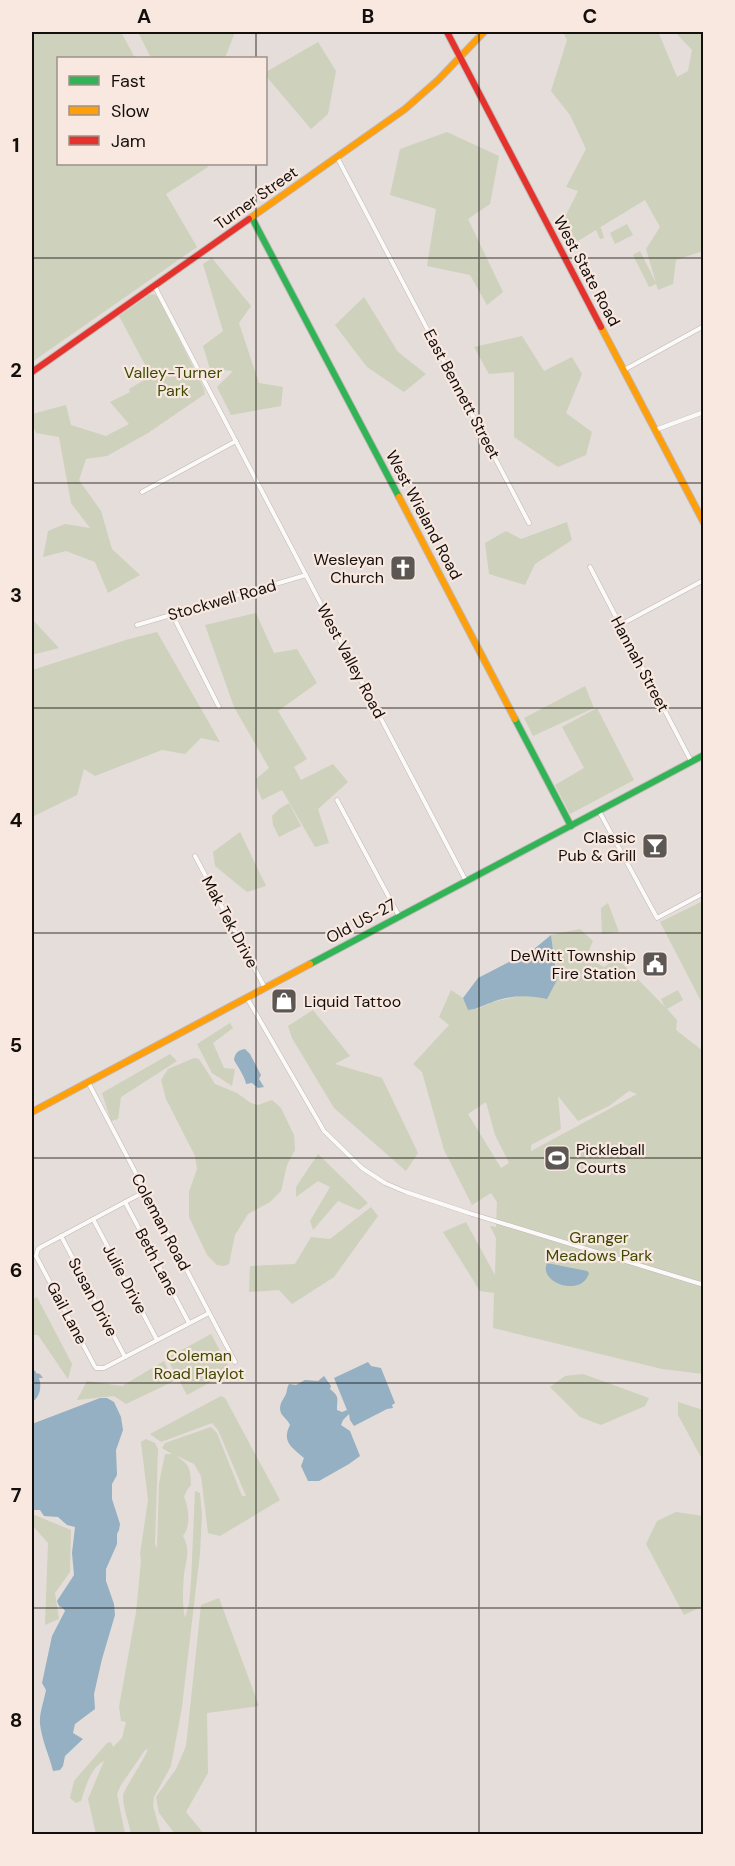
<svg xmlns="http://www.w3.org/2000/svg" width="735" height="1866" viewBox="0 0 735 1866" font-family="'DM Sans',sans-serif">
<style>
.green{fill:#ced1bc;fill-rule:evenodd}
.water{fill:#94b0c2}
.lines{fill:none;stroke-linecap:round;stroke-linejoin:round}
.street-casing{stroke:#bfb8b5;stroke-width:5}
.fast-casing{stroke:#bfb8b5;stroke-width:8}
.slow-casing{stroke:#bfb8b5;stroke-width:8}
.jam-casing{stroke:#bfb8b5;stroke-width:8}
.street{stroke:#fbfaf9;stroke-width:4}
.fast{stroke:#30b455;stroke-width:6}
.slow{stroke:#ff9f0a;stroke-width:6}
.jam{stroke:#e5322d;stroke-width:6}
.grid{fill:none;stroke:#140f0c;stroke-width:1.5;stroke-opacity:0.55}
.labels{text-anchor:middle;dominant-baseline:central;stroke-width:4.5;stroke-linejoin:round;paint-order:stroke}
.street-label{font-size:16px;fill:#140f0c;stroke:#f8e8e0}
.park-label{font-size:16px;fill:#3c4a02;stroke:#f8e8e0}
.poi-label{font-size:16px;fill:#140f0c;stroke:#f8e8e0;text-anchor:end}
.neatline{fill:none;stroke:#140f0c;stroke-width:2}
.grid-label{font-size:20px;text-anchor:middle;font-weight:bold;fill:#140f0c}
</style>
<rect width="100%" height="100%" fill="#e5ddd9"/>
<!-- green -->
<g class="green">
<path d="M32 32H121L135 58H58V164H207L208 167 166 194 197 247 32 362Z"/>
<path d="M138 32H235L225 58H151Z"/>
<path d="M563 32H653L659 34 677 77 688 71 692 50 675 32H703V251L676 260 673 284 658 290 656 284 649 287 633 255 640 251 656 283 646 249 660 227 645 200 599 228H601L604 238 600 239 596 230 578 241 560 227 578 191 566 187 586 149 570 115 551 91 567 40Z"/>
<path d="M318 42 336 71 328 114 311 129 266 76V72Z"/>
<path d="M447 132 499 156 490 204 468 219 503 292 487 305 470 275 427 266 436 209 390 195 400 149Z"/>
<path d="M627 224 633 235 615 244 610 233Z"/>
<path d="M212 258 251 306 239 323 259 383 283 387 281 406 231 415 217 387 233 371 210 369 203 346 223 331 203 264Z"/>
<path d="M154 294 158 297 205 391 204 392 205 394 148 433 107 456 86 459 79 480 101 511 112 549 140 575 108 593 95 562 66 551 43 557 48 531 65 524 90 528 71 503 59 437 36 433 32 422V414L66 405 71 425 106 436 129 424 110 402 130 392 129 389 151 376 119 316 149 295Z"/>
<path d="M364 297 398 352 426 374 404 392 367 367 335 325Z"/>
<path d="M522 336 544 371 572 357 582 374 566 413 592 432 586 455 558 467 514 437V372L489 374 474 347Z"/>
<path d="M567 522 572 540 535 564 525 585 489 574 485 543 506 531 521 539Z"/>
<path d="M256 613 274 653 297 649 317 683 278 711 307 759 294 767 301 780 333 764 348 782 318 809 329 843 315 847 282 790 262 800 257 788 256 779 269 768 234 707 205 625Z"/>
<path d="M32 619 59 648 32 655Z"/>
<path d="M157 632 220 742 201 738 185 754 162 750 95 776 84 769 77 795 32 817V670L129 639Z"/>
<path d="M585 686 594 708 533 736 524 718Z"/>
<path d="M597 708 634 780 570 814 555 785 584 768 562 727Z"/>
<path d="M289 803 301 826 279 837 273 825 272 816 279 809Z"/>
<path d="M240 832 266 886 247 892 215 866 213 852Z"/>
<path d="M703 901V1005L660 922Z"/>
<path d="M608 903 619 932 602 934 601 908Z"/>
<path d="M580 929 593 941 586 957 604 967 617 958 665 1007 661 999 678 990 683 1000 667 1009 677 1020 676 1030 703 1051V1374L662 1369 493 1328 494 1293 480 1291 443 1232 466 1222 495 1275 496 1238 490 1226 496 1227 497 1202 491 1193 472 1205 444 1150 422 1072 413 1064 449 1025 439 1017 451 990 463 998 468 1010 480 1008 492 1002 525 995 557 979 551 935ZM629 1091 637 1094 531 1151V1145L561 1129 558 1096 578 1121 609 1106ZM486 1102 495 1135 509 1163 501 1168 468 1114Z"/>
<path d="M313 1010 350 1056 335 1064 382 1078 418 1153 406 1171 334 1108 292 1038 288 1026Z"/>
<path d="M230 1023 233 1028 213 1043 224 1068 235 1069 232 1086 212 1073 197 1044Z"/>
<path d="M170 1054 177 1061 121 1097 118 1119 111 1121 102 1093Z"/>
<path d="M194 1058 199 1059 215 1084 237 1093 251 1103 258 1105 272 1100 281 1108 294 1135 295 1150 287 1165 281 1191 270 1202 248 1214 235 1235 229 1264 224 1266 217 1265 207 1255 189 1217V1192L197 1169 195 1156 166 1099 161 1080 168 1069Z"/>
<path d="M318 1154 368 1203 359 1210 338 1201 313 1230 310 1221 330 1187 318 1181 296 1197V1187Z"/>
<path d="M371 1207 378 1216 334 1277 292 1304 279 1290 249 1292 250 1266 295 1264 311 1237 330 1239Z"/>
<path d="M37 1297 72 1364 68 1379 38 1335H32V1300Z"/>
<path d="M211 1334 231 1371 187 1395 167 1358Z"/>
<path d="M164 1361 174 1381 126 1404 114 1396 77 1400 87 1381 122 1386Z"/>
<path d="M583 1374 649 1398 645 1406 601 1425 580 1417 550 1387 565 1376Z"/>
<path d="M221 1396 225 1398 280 1500 220 1536 208 1533 201 1476 194 1464 175 1455C190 1465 190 1467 191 1485L187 1490 184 1497C189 1508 191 1526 183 1536 191 1550 186 1560 184 1574 183 1588 182 1605 185 1618L189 1604 191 1582 195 1491 200 1493 202 1515 200 1553 182 1707 171 1766 154 1797 153 1806 161 1834H131C129 1823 123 1808 123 1796 123 1790 145 1759 148 1749L145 1750 121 1785 117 1794 125 1834H96L88 1799 104 1761C91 1767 85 1788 81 1801L76 1803 70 1798 74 1781 107 1743 111 1742 113 1747 122 1738 126 1722 121 1721 119 1707 136 1612 141 1561 140 1554 148 1500 141 1442 146 1439 155 1443 158 1449 155 1544 157 1548 159 1484 165 1454H172L162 1448 165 1443 211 1427 217 1433 242 1496H246L218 1430 212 1423 161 1442 150 1434Z"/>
<path d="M678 1402 703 1410 704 1458 702 1459 678 1415Z"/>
<path d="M676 1512 703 1516V1606L684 1615 646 1544 657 1521Z"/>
<path d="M32 1514 71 1530 70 1572 55 1593 59 1619 45 1625 48 1543 32 1525Z"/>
<path d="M219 1598 259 1706 207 1713 208 1773 186 1812 204 1834H175L159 1813 156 1797 176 1769 186 1746 201 1605Z"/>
</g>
<!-- water -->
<g class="water">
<path d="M551 935 557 980 547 999C528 995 509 995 490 1003 482 1006 477 1009 468 1010L463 998 478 978 534 949Z"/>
<path d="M245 1049 250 1054 261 1075 259 1079 264 1087 258 1088 252 1083 246 1084C245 1077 238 1067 234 1060 235 1053 238 1050 245 1049Z"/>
<path d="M547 1263 587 1271 589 1273C582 1298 538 1283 547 1263Z"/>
<path d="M368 1362 371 1366 381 1368 395 1403 392 1405 393 1408 387 1409 354 1426 350 1420 349 1414 343 1420 341 1425 350 1431 360 1456 349 1464 319 1481H308L301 1466 304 1458C293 1448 281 1442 290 1425 288 1420 283 1417 281 1413 278 1405 283 1400 286 1394 287 1391 287 1387 289 1384L296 1385 305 1380 318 1381 324 1376 331 1386 330 1389C340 1397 337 1398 337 1410L342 1412 347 1410 334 1378Z"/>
<path d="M32 1368 36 1372V1373L40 1374 43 1378H39C42 1387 40 1397 32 1402Z"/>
<path d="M100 1398H107L114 1402 121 1417 123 1430 116 1450 117 1475 112 1484V1499L120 1524 119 1530 117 1534V1544L106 1569V1581L114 1604 115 1615 102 1659 94 1694 95 1709 75 1724 73 1733 83 1739 65 1756 63 1766 60 1770 53 1771C49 1755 42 1741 40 1724 39 1714 44 1701 46 1690L42 1683 52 1636 65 1611 63 1608 59 1606 57 1601 74 1575 72 1553 75 1527 67 1525 58 1517 44 1516 40 1510H32V1424Z"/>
</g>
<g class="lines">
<defs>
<g id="street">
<path d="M337 157 529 523"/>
<path d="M155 287 466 881"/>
<path d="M624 370 704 326"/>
<path d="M655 430 704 412"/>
<path d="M142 492 236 441"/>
<path d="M590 567 691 761"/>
<path d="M172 614 219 707"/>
<path d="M137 625 306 575"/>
<path d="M620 625 704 580"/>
<path d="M337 800 399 916"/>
<path d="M599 811 657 918 704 893"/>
<path d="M195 856 265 988"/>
<path d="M247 998 324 1131 362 1168 385 1183 406 1192 469 1213 704 1285"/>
<path d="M88 1082 235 1362"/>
<path d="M144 1192 41 1247 38 1249 36 1256 94 1365 96 1368H104L209 1313"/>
<path d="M125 1202 189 1323"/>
<path d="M93 1219 157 1340"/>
<path d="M61 1236 125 1357"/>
</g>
<g id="fast">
<path d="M252 218 399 497"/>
<path d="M515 719 571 826"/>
<path d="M310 964 704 755"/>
</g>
<g id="slow">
<path d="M249 219 405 109 438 80 484 32"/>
<path d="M601 327 704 523"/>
<path d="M399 497 515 719"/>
<path d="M32 1112 310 964"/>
</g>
<g id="jam">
<path d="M447 32 601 327"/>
<path d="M32 372 249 219"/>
</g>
</defs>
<!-- street casing -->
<use href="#street" class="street-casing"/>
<!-- fast casing -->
<use href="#fast" class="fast-casing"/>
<!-- slow casing -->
<use href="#slow" class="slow-casing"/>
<!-- jam casing -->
<use href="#jam" class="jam-casing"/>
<!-- street -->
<use href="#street" class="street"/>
<!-- fast -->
<use href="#fast" class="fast"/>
<!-- slow -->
<use href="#slow" class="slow"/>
<!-- jam -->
<use href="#jam" class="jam"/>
</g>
<!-- grid -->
<path class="grid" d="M256 32V58M479 32V1834M256 164V1834M32 258H704M32 483H704M32 708H704M32 933H704M32 1158H704M32 1383H704M32 1608H704"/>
<!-- icons -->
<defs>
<symbol id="church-square" viewBox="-11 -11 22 22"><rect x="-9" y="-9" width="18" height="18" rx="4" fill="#5d5754" stroke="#f8e8e0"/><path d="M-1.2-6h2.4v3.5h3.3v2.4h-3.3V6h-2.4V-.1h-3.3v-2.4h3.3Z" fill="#fff"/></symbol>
<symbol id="bar-square" viewBox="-11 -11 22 22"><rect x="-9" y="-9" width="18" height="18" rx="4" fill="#5d5754" stroke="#f8e8e0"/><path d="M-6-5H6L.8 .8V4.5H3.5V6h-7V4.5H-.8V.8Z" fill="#fff"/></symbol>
<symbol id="civic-square" viewBox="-11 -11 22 22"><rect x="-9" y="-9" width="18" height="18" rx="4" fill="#5d5754" stroke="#f8e8e0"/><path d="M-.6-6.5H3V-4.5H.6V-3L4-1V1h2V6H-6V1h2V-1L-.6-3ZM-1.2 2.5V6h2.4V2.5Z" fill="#fff"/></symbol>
<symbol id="shop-square" viewBox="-11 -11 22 22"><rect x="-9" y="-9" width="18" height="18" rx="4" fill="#5d5754" stroke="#f8e8e0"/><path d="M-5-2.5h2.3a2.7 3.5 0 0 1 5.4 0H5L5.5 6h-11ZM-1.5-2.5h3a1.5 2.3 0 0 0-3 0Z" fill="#fff"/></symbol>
<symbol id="stadium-square" viewBox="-11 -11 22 22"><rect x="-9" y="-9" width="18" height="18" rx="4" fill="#5d5754" stroke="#f8e8e0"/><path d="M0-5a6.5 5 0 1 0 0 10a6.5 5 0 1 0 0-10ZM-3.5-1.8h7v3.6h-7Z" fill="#fff"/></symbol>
</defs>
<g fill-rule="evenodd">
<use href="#church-square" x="388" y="553" width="30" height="30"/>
<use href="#bar-square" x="640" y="831" width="30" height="30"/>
<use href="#civic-square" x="640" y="949" width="30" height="30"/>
<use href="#shop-square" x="269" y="986" width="30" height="30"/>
<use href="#stadium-square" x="542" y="1143" width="30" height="30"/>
</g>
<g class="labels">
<!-- street labels -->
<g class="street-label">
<text transform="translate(256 198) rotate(-35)">Turner Street</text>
<text transform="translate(587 271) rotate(62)">West State Road</text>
<text transform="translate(462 394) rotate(62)">East Bennett Street</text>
<text transform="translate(424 515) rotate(62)">West Wieland Road</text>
<text transform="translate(222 600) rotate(-16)">Stockwell Road</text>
<text transform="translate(351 661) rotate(62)">West Valley Road</text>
<text transform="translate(640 664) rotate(62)">Hannah Street</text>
<text transform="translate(361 921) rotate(-28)">Old US-27</text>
<text transform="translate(230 922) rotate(62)">Mak Tek Drive</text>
<text transform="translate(161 1222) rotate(62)">Coleman Road</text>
<text transform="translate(157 1262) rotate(62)">Beth Lane</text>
<text transform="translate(125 1279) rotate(62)">Julie Drive</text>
<text transform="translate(93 1297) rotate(62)">Susan Drive</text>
<text transform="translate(67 1313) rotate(62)">Gail Lane</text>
</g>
<!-- park labels -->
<g class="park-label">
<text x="173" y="372">Valley-Turner<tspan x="173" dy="18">Park</tspan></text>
<text x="599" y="1237">Granger<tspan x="599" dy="18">Meadows Park</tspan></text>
<text x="199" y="1355">Coleman<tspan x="199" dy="18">Road Playlot</tspan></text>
</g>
<!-- poi labels -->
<g class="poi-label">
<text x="384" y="559">Wesleyan<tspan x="384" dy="18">Church</tspan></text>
<text x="636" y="837">Classic<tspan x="636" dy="18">Pub &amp; Grill</tspan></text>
<text x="636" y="955">DeWitt Township<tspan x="636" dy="18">Fire Station</tspan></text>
<text x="304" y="1001" text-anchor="start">Liquid Tattoo</text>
<text x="576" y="1149" text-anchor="start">Pickleball<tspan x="576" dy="18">Courts</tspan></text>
</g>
</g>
<!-- border -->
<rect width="735" height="1866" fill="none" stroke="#f8e8e0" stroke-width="66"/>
<!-- legend -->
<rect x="57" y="57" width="210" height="108" fill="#f8e8e0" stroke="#9d918b" stroke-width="1.5"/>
<rect x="69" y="76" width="30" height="9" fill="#30b455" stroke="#9d918b" stroke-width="1.5"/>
<text x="111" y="87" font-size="18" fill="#140f0c">Fast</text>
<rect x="69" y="106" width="30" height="9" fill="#ff9f0a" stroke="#9d918b" stroke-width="1.5"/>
<text x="111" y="117" font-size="18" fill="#140f0c">Slow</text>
<rect x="69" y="136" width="30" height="9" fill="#e5322d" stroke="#9d918b" stroke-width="1.5"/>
<text x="111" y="147" font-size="18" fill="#140f0c">Jam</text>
<rect x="33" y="33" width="669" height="1800" class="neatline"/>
<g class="grid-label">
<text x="144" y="23">A</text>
<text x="368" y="23">B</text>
<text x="590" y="23">C</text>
<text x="16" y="152">1</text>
<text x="16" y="377">2</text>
<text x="16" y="602">3</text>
<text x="16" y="827">4</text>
<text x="16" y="1052">5</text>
<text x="16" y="1277">6</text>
<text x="16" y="1502">7</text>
<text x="16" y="1727">8</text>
</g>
</svg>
